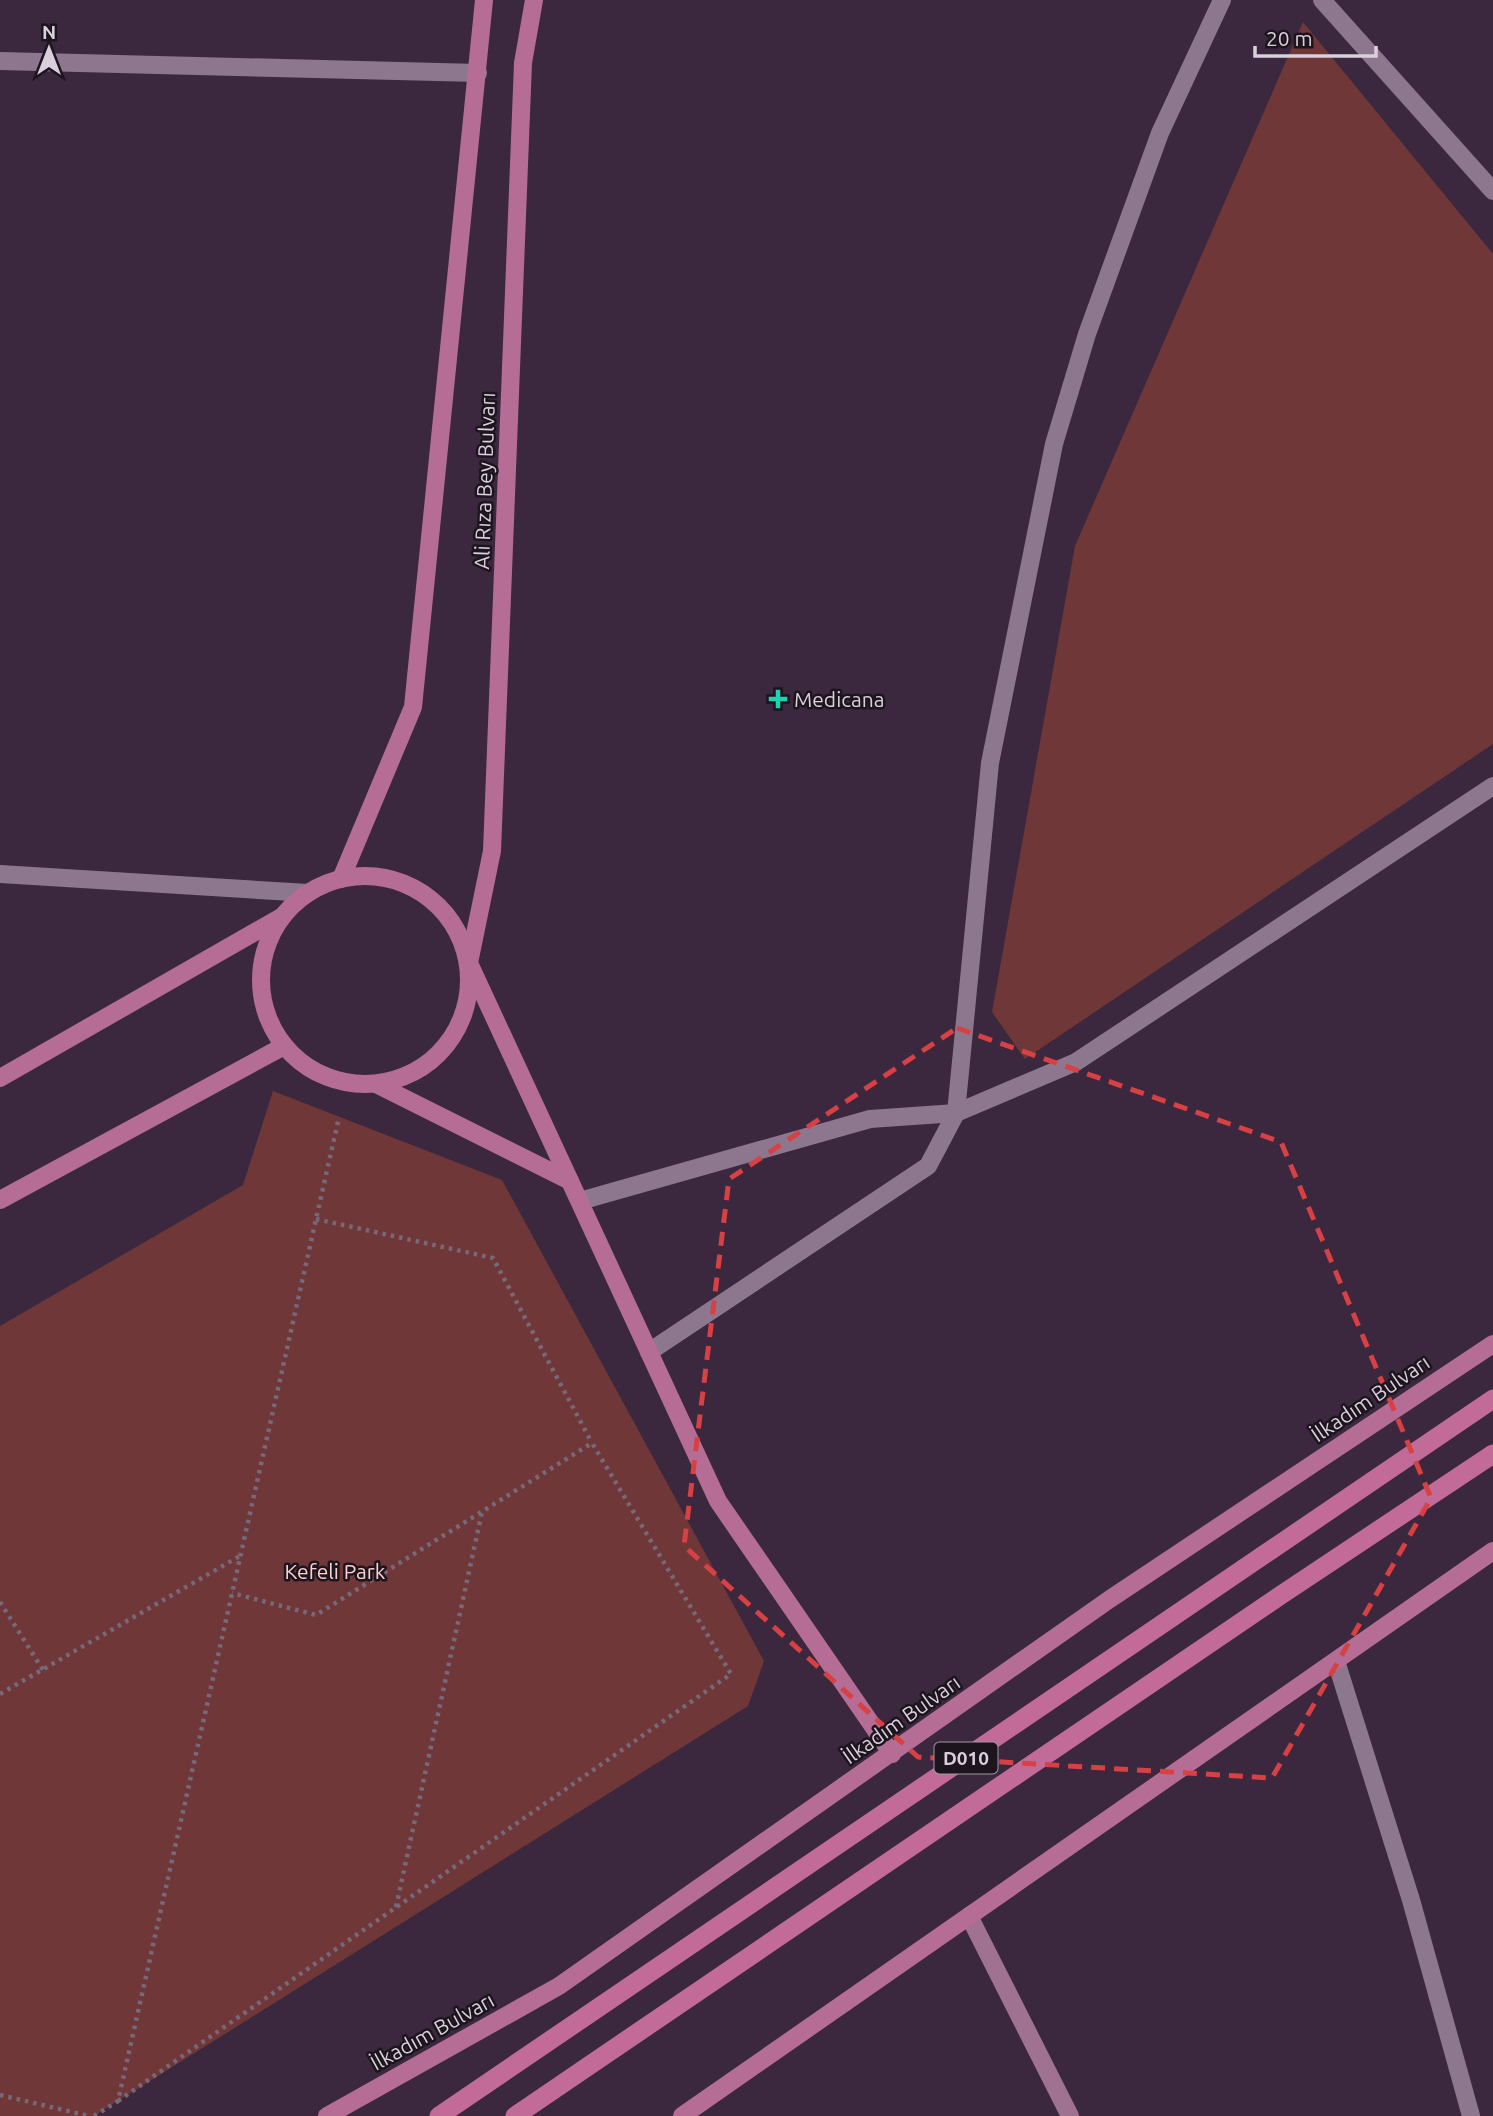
<svg xmlns="http://www.w3.org/2000/svg" width="1493" height="2116" viewBox="0 0 1493 2116" font-family="Ubuntu,sans-serif">
<style>
.green{fill:#6f3738}
.lines{fill:none;stroke-linecap:round;stroke-linejoin:round}
.path{stroke:#77687a;stroke-width:4.5;stroke-dasharray:3.5 5;stroke-linecap:butt}
.minor{stroke:#8c778f;stroke-width:18}
.secondary{stroke:#a07292;stroke-width:18}
.primary{stroke:#b56d96;stroke-width:18}
.trunk{stroke:#c26a98;stroke-width:19}
.marked{fill:none;stroke:#d74143;stroke-width:5;stroke-dasharray:14 9;stroke-linejoin:round}
.poi-dot{fill:#1ad5b2;stroke:#1d151e;stroke-width:2.5}
.labels{text-anchor:middle;dominant-baseline:central;stroke-width:5;stroke-linejoin:round;paint-order:stroke}
.shield{fill:#1d151e;stroke:#a197a3;stroke-width:2}
.shield-label{font-size:19px;font-weight:bold;fill:#dacfdc}
.street-label{font-size:21px;fill:#dacfdc;stroke:#1d151e}
.poi-label{font-size:21px;fill:#dacfdc;stroke:#1d151e;text-anchor:start}
.park-label{font-size:21px;fill:#fad0cf;stroke:#1d151e}
</style>
<rect width="100%" height="100%" fill="#3b283e"/>
<!-- green -->
<g class="green">
<path d="M1303 22 1493 254V744L1025 1059 992 1012 1075 546Z"/>
<path d="M273 1091 502 1180 764 1661 748 1706 94 2116H0V1326L243 1185Z"/>
</g>
<g class="lines">
<!-- path -->
<g class="path">
<path d="M316 1219 493 1258 592 1443"/>
<path d="M0 1602 43 1670"/>
<path d="M0 1694 240 1556"/>
<path d="M396 1907 482 1512"/>
<path d="M0 2095 89 2116"/>
<path d="M118 2101 731 1674 592 1443 316 1615 232 1593"/>
<path d="M94 2116 118 2101 339 1117"/>
</g>
<!-- minor -->
<g class="minor">
<path d="M1322 0 1493 191"/>
<path d="M0 61 478 73"/>
<path d="M0 874 308 893"/>
<path d="M580 1201 870 1119 956 1113 1076 1062 1493 786"/>
<path d="M649 1352 928 1166 956 1113 990 763 1054 444 1087 334 1160 133 1222 0"/>
<path d="M1336 1661 1411 1900 1471 2116"/>
</g>
<!-- secondary -->
<path class="secondary" d="M969 1916 1070 2116"/>
<!-- primary -->
<g class="primary">
<path d="M534 0 523 63 492 851 469 963 718 1501 892 1754"/>
<circle cx="365" cy="980" r="104"/>
<path d="M341 879 413 707 484 0"/>
<path d="M0 1078 283 916"/>
<path d="M376 1084 570 1181"/>
<path d="M0 1200 284 1046"/>
<path d="M327 2116 559 1986 1110 1599 1493 1344"/>
<path d="M682 2116 1493 1551"/>
</g>
<!-- trunk -->
<g class="trunk">
<path d="M439 2116 1493 1399"/>
<path d="M515 2116 1281 1595 1493 1454"/>
</g>
</g>
<!-- marked area -->
<path class="marked" d="M957 1028 1281 1142 1431 1498 1272 1778 918 1757 684 1546 729 1179Z"/>
<!-- markers -->
<path class="poi-dot" d="M774.5 688.5h7v7h7v7h-7v7h-7v-7h-7v-7h7z"/>
<g class="labels">
<!-- shield labels -->
<rect class="shield" x="934.5" y="1742.5" width="63" height="31" rx="5"/>
<g class="shield-label">
<text x="966" y="1758">D010</text>
</g>
<!-- street labels -->
<g class="street-label">
<text transform="translate(484 481) rotate(-88)">Ali Rıza Bey Bulvarı</text>
<text transform="translate(1370 1398) rotate(-34)">İlkadım Bulvarı</text>
<text transform="translate(901 1719) rotate(-35)">İlkadım Bulvarı</text>
<text transform="translate(432 2031) rotate(-29)">İlkadım Bulvarı</text>
</g>
<!-- poi labels -->
<g class="poi-label">
<text x="794" y="699">Medicana</text>
</g>
<!-- park labels -->
<g class="park-label">
<text x="335" y="1571">Kefeli Park</text>
</g>
</g>
<!-- north arrow -->
<g transform="translate(49 49)" stroke="#1d151e" stroke-width="5" paint-order="stroke">
<path d="M0-5L12 26L0 18L-12 26Z" fill="#dacfdc"/>
<text y="-10" font-size="19" font-weight="bold" text-anchor="middle" fill="#dacfdc">N</text>
</g>
<!-- scale -->
<path d="M1255 46v10h121v-10" fill="none" stroke="#dacfdc" stroke-width="3.5"/>
<text x="1266" y="46" font-size="21" fill="#dacfdc" stroke="#1d151e" stroke-width="5" paint-order="stroke">20 m</text>
</svg>
